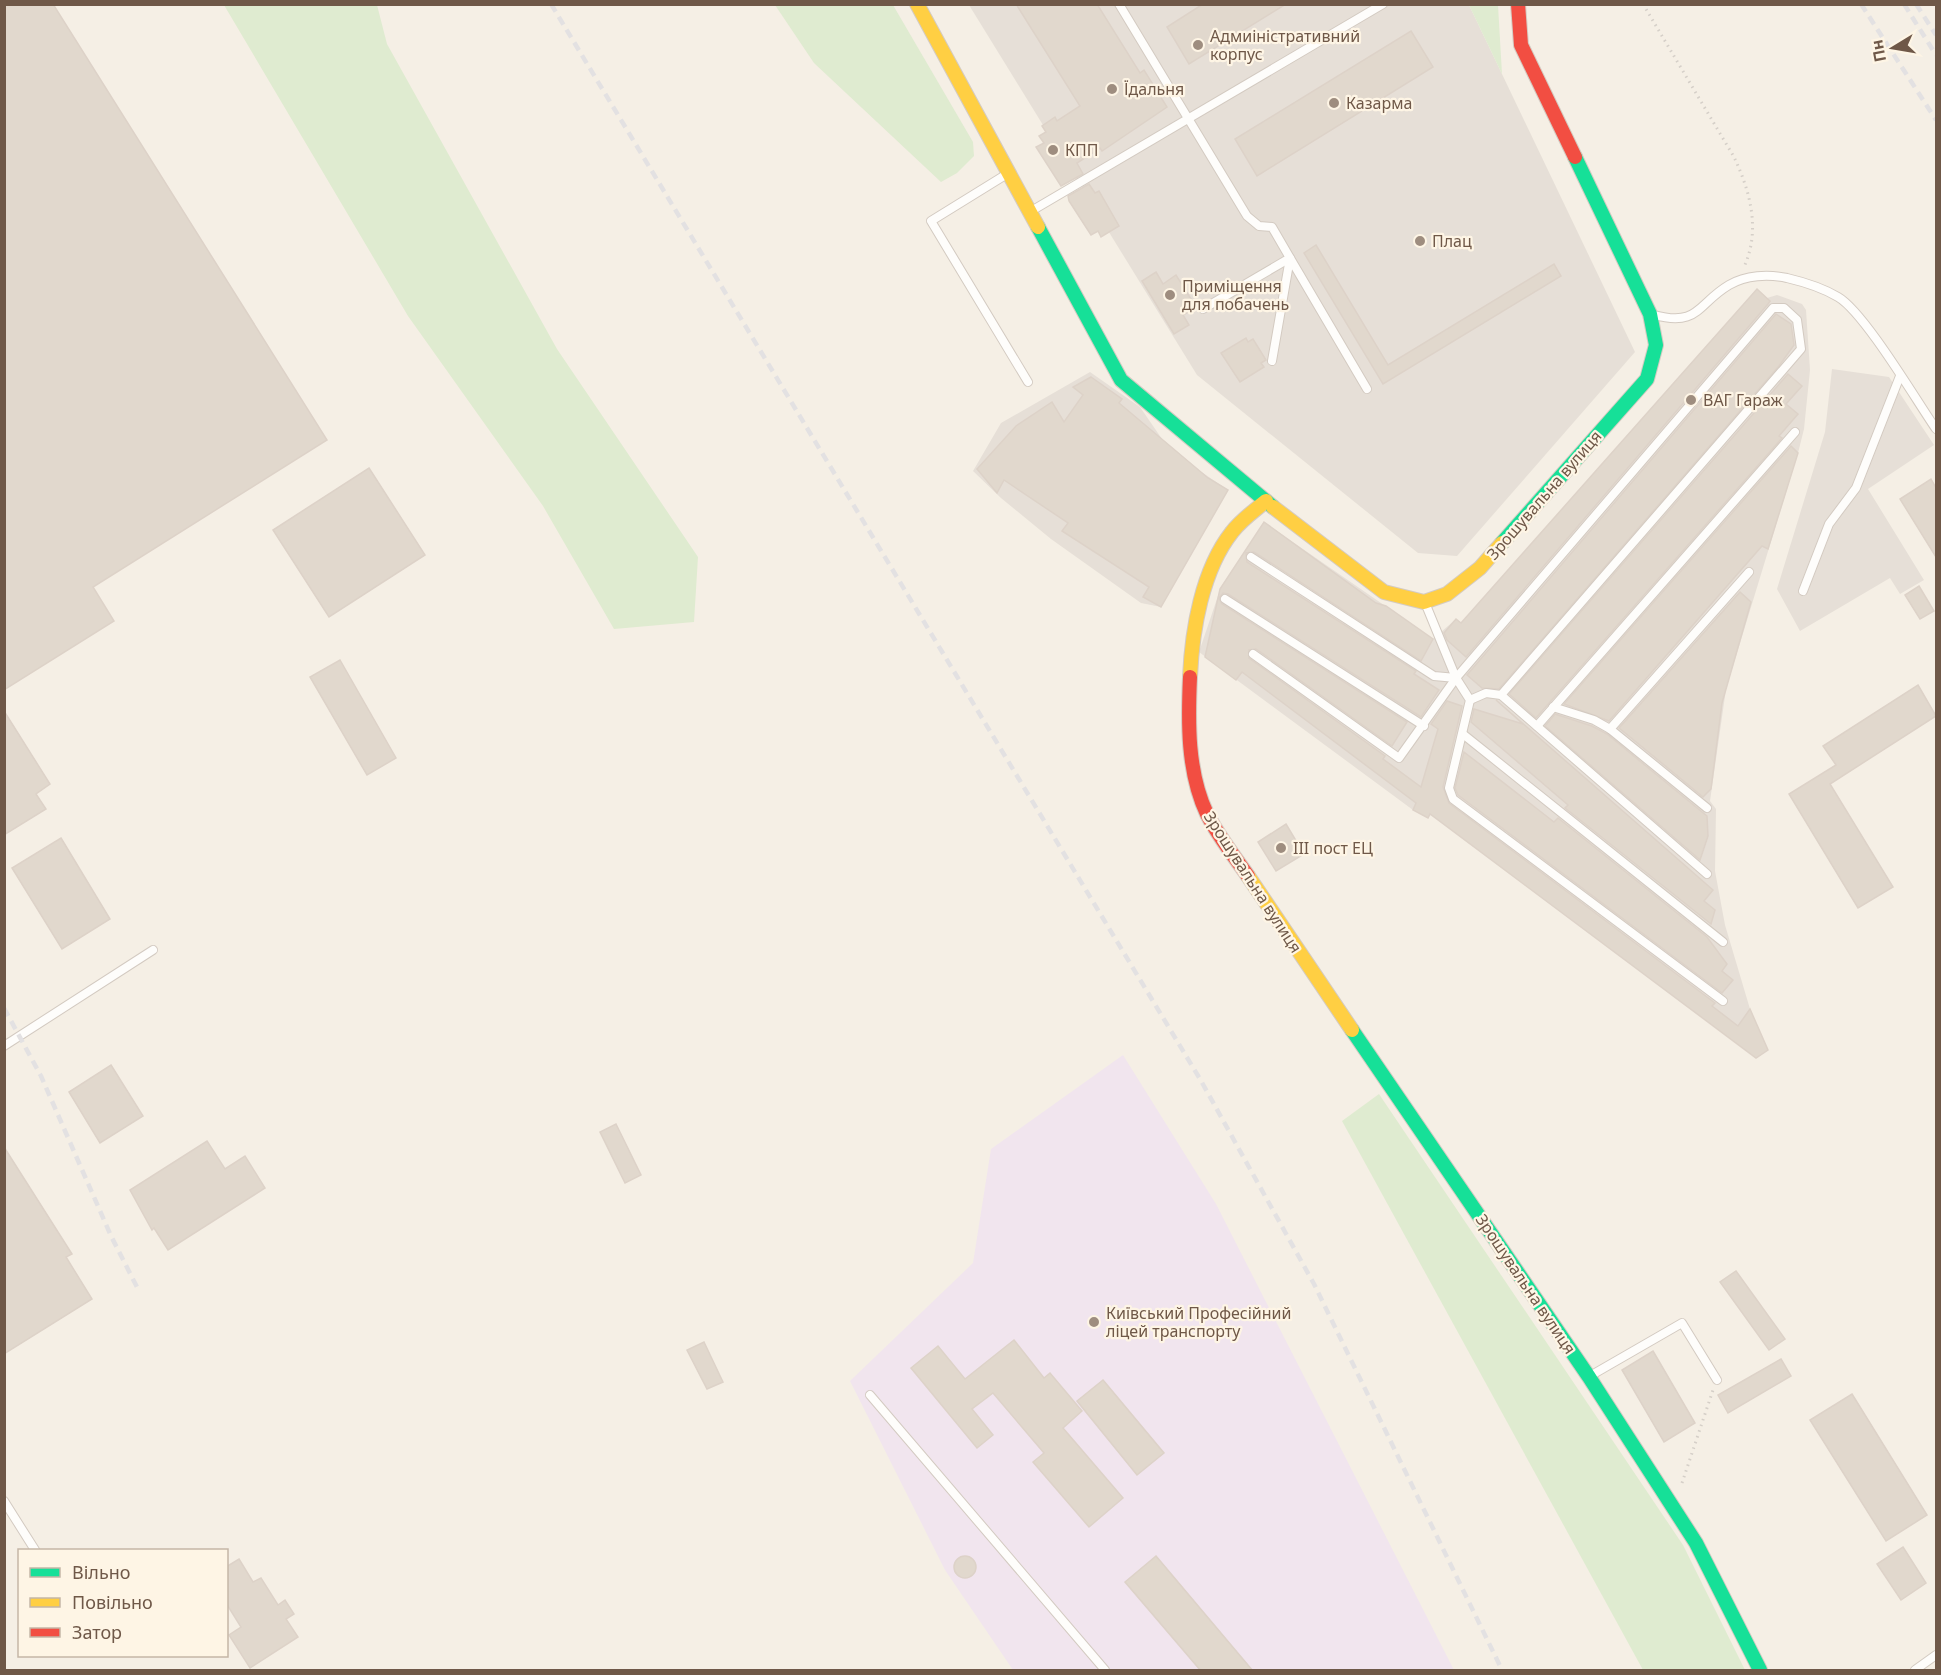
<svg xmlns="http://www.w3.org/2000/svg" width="1941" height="1675" viewBox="0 0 1941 1675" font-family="'Noto Sans',sans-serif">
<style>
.industrial{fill:#e6dfd7}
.education{fill:#f1e5ee}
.green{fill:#dfebd0}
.building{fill:#e1d8cd;stroke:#ddd2c8;stroke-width:1.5}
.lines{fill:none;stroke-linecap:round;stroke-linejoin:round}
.lane-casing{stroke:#d3cac1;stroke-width:10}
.fast-casing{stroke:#d4cbc2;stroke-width:16}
.slow-casing{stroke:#d4cbc2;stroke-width:16}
.jam-casing{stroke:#d4cbc2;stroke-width:16}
.path{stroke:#d5cfc8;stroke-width:3;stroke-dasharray:1.5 4.5;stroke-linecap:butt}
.lane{stroke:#fefdfb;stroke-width:8}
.fast{stroke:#16e098;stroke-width:14}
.slow{stroke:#ffcf43;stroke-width:14}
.jam{stroke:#f24e42;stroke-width:14}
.rail{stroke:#e3e1e2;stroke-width:4.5;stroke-dasharray:9 6;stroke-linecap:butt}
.poi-dot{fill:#9e8d7f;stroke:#fef5e5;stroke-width:2}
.labels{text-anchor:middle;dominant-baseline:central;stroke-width:4.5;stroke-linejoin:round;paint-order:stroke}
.poi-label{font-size:16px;fill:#6f5848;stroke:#fef5e5;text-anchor:start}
.street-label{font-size:16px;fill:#6f5848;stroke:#fef5e5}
</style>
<rect width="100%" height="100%" fill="#f5efe5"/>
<!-- industrial -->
<g class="industrial">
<path d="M969 5H1469L1635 352 1457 556 1418 553 1197 375Z"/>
<path d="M1757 289 1767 298 1777 295 1802 304 1806 310 1810 370 1804 429 1798 453 1726 689 1710 801 1716 809 1715 871 1725 925 1750 1009 1768 1050 1756 1058 1431 814 1428 818 1413 810 1199 652 1221 587 1264 522 1433 639 1456 619 1461 623Z"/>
<path d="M1832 369 1889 377 1934 445 1868 489 1924 580 1900 594 1890 578 1800 631 1777 589 1825 432Z"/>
<path d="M1090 372 1140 407 1162 439 1200 471 1228 490 1161 607 1141 603 1051 539 1001 498 973 471 1001 423Z"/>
</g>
<!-- education -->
<path class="education" d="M1123 1055 1216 1204 1454 1670H1013L945 1570 850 1381 973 1263 991 1149Z"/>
<!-- green -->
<g class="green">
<path d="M224 5H377L387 44 557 349 698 557 694 622 614 629 543 506 408 316Z"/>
<path d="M775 5H893L973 142 974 156 957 173 941 182 814 63Z"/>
<path d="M1469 5H1498L1502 74Z"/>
<path d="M1379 1094 1683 1545 1745 1670H1643L1342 1121Z"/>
</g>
<!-- building -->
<g class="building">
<path d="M4 4H53L327 440 93 587 114 621 4 690Z"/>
<path d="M1016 4H1097L1140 73 1144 70 1167 107 1102 151 1100 148 1077 163 1083 174 1061 186 1036 147 1044 143 1039 136 1046 132 1042 126 1055 117 1057 121 1080 106Z"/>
<path d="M1203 4H1286L1189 64 1167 27Z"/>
<path d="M1411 31 1433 67 1257 176 1235 139Z"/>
<path d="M1089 184 1095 193 1099 191 1119 226 1101 237 1098 231 1091 235 1069 201 1068 196Z"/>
<path d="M1316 245 1388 365 1554 264 1561 276 1383 384 1304 253Z"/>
<path d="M1156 272 1163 284 1176 275 1196 307 1183 315 1189 325 1174 334 1142 281Z"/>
<path d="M1757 289 1770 301 1768 304 1466 657 1447 640 1444 633 1456 619 1461 623Z"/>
<path d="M1776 314 1791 324 1794 345 1779 366 1499 689 1482 688 1467 675Z"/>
<path d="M1246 338 1248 342 1253 339 1266 360 1261 363 1264 367 1240 382 1221 353Z"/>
<path d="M1788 374 1802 386 1786 404 1798 414 1779 436 1782 438 1536 718 1509 694Z"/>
<path d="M1091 377 1122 399 1119 403 1208 478 1228 490 1161 607 1143 597 1149 587 1062 531 1068 523 1004 480 997 493 977 469 1016 426 1052 402 1064 422 1083 395 1073 387Z"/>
<path d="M1791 446 1798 453 1768 549 1762 546 1609 721 1564 704Z"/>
<path d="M369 468 425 555 329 617 273 530Z"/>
<path d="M1931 479 1936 488V557L1900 499Z"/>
<path d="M1264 522 1376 603 1386 606 1433 639 1421 661 1254 552 1246 553 1247 562 1416 671 1414 674 1439 690 1421 717 1228 594 1223 593 1219 598 1222 604 1407 722 1392 746 1256 649 1249 650V658L1385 756 1383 759 1421 787 1438 729 1431 724 1447 701 1462 706 1443 787 1449 803 1715 1003 1712 1006 1738 1026 1750 1009 1768 1050 1756 1058 1430 814 1428 818 1413 810 1416 803 1242 672 1236 680 1205 657 1220 589Z"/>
<path d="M1919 586 1934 611 1920 619 1905 595Z"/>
<path d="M1740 592 1751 602 1722 703 1711 789 1703 797 1619 728Z"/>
<path d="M340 660 396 758 367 775 310 677Z"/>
<path d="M1918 685 1936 716 1830 784 1893 887 1858 908 1789 794 1836 765 1823 746Z"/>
<path d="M1496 700 1713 890 1704 901 1715 910 1711 924 1565 808 1568 805 1471 722 1474 709 1523 724Z"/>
<path d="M4 711 50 784 36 794 46 809 4 835Z"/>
<path d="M1555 714 1592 726 1607 734 1707 816 1708 836 1700 860 1545 726Z"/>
<path d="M1464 752 1554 822 1558 818 1707 937 1727 964 1722 971 1733 980 1722 993 1458 795 1455 788Z"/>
<path d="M1286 824 1304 854 1276 871 1258 842Z"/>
<path d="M61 838 110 919 62 949 12 868Z"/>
<path d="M111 1065 143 1116 100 1143 69 1092Z"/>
<path d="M616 1124 641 1175 625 1183 600 1132Z"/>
<path d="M207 1141 225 1169 245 1156 265 1188 168 1250 154 1228 152 1230 130 1190Z"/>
<path d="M4 1147 72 1254 66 1257 92 1299 4 1354Z"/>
<path d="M1736 1271 1785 1339 1769 1350 1720 1282Z"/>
<path d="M1014 1340 1044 1378 1050 1373 1082 1411 1063 1428 1123 1498 1089 1527 1033 1462 1044 1453 993 1393 972 1409 993 1435 977 1448 911 1368 938 1346 965 1379Z"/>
<path d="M704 1342 723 1382 707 1389 687 1350Z"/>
<path d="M1653 1351 1695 1423 1664 1442 1622 1370Z"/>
<path d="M1781 1359 1791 1376 1728 1413 1718 1395Z"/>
<path d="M1103 1380 1164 1453 1137 1475 1077 1401Z"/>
<path d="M1852 1394 1927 1515 1886 1541 1810 1420Z"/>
<path d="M1903 1547 1926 1583 1901 1600 1877 1564Z"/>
<circle cx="965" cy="1567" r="11"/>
<path d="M1156 1556 1253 1671H1201L1125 1582Z"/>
<path d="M239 1559 253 1582 261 1578 278 1605 285 1600 294 1614 286 1619 298 1637 250 1668 229 1635 241 1627 226 1603V1567Z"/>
</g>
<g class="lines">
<defs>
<g id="lane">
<path d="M1119 4 1247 216 1259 226 1272 227 1290 258 1203 309"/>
<path d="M1007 174 931 221 1028 382"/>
<path d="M1033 210 1383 4"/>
<path d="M1654 315C1699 327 1697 304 1729 285 1746 275 1768 274 1787 278 1804 282 1823 288 1838 297 1864 312 1916 400 1936 429"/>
<path d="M1272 361 1290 258 1367 389"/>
<path d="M1251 557 1434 676 1456 678 1773 308H1784L1797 320 1801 349 1501 695"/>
<path d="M1803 591 1829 524 1856 488 1900 376"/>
<path d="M1225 599 1424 726"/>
<path d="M1426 605 1456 678 1470 700 1449 788 1453 799 1723 1001"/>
<path d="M1253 654 1399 758 1456 678"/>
<path d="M1470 700 1486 693 1501 695 1707 874"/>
<path d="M1553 707 1594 720 1610 729 1707 808"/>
<path d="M1537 726 1795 432"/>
<path d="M1610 729 1749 572"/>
<path d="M1464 735 1723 942"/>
<path d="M4 1046 153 950"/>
<path d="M1590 1376 1682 1323 1717 1380"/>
<path d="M870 1395 1105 1670"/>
<path d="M4 1501 35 1550"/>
<path d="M1915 1670 1936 1655"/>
</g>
<g id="fast">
<path d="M1038 227 1121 380 1273 507"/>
<path d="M1502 543 1647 379 1656 345 1650 314 1575 157"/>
<path d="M1352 1030 1589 1377 1696 1543 1760 1670"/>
</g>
<g id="slow">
<path d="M917 4 1038 227"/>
<path d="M1273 507 1384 592 1424 602 1447 594 1480 568 1502 543"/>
<path d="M1190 677C1192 630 1202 570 1232 532 1241 520 1254 511 1266 501"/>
<path d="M1248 876 1352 1030"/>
</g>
<g id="jam">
<path d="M1518 4 1521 45 1575 157"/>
<path d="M1190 677C1188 721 1187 772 1207 814 1218 836 1234 856 1248 876"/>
</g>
</defs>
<!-- lane casing -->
<use href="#lane" class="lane-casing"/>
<!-- fast casing -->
<use href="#fast" class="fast-casing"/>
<!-- slow casing -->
<use href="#slow" class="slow-casing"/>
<!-- jam casing -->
<use href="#jam" class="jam-casing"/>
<!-- path -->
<g class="path">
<path d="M1643 4 1734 157C1750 191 1761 230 1744 267"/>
<path d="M1682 1483 1713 1390"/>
</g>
<!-- lane -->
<use href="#lane" class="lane"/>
<!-- fast -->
<use href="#fast" class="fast"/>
<!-- slow -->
<use href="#slow" class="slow"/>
<!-- jam -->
<use href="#jam" class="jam"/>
<!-- rail -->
<g class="rail">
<path d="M551 4 1200 1079 1314 1284 1502 1670"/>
<path d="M1861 4 1936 120"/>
<path d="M1904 4 1936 55"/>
<path d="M1916 4 1936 35"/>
<path d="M4 1008 41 1076 111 1236 138 1289"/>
</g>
</g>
<!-- markers -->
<g class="poi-dot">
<circle cx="1198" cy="45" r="6"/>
<circle cx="1112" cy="89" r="6"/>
<circle cx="1334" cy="103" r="6"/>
<circle cx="1053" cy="150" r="6"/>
<circle cx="1420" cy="241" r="6"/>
<circle cx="1170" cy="295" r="6"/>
<circle cx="1691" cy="400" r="6"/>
<circle cx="1281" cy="848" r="6"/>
<circle cx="1094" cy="1322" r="6"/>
</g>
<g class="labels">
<!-- poi labels -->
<g class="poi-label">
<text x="1210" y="36">Адмиіністративний<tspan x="1210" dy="18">корпус</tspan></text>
<text x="1124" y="89">Їдальня</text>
<text x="1346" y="103">Казарма</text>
<text x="1065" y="150">КПП</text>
<text x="1432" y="241">Плац</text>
<text x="1182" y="286">Приміщення<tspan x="1182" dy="18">для побачень</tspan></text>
<text x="1703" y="400">ВАГ Гараж</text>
<text x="1293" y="848">III пост ЕЦ</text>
<text x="1106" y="1313">Київський Професійний<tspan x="1106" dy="18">ліцей транспорту</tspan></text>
</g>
<!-- street labels -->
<g class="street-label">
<text transform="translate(1544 495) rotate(-49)">Зрошувальна вулиця</text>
<text transform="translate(1253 882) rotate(57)">Зрошувальна вулиця</text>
<text transform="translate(1526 1284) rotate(56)">Зрошувальна вулиця</text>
</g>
</g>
<!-- border -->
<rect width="1941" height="1675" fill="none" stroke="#6f5848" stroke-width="12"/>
<!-- legend -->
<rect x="18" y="1549" width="210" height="108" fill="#fef5e5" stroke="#c5b6a6" stroke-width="1.5"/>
<rect x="30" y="1568" width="30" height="9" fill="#16e098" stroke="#c5b6a6" stroke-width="1.5"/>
<text x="72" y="1579" font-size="18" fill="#6f5848">Вільно</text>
<rect x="30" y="1598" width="30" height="9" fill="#ffcf43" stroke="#c5b6a6" stroke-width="1.5"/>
<text x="72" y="1609" font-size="18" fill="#6f5848">Повільно</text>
<rect x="30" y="1628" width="30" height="9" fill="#f24e42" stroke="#c5b6a6" stroke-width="1.5"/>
<text x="72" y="1639" font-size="18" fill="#6f5848">Затор</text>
<!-- north arrow -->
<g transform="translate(1893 48) rotate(259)" stroke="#fef5e5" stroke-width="4.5" paint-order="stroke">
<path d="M0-4.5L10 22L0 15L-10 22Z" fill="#6f5848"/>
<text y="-9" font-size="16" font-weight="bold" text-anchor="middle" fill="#6f5848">Пн</text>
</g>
</svg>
